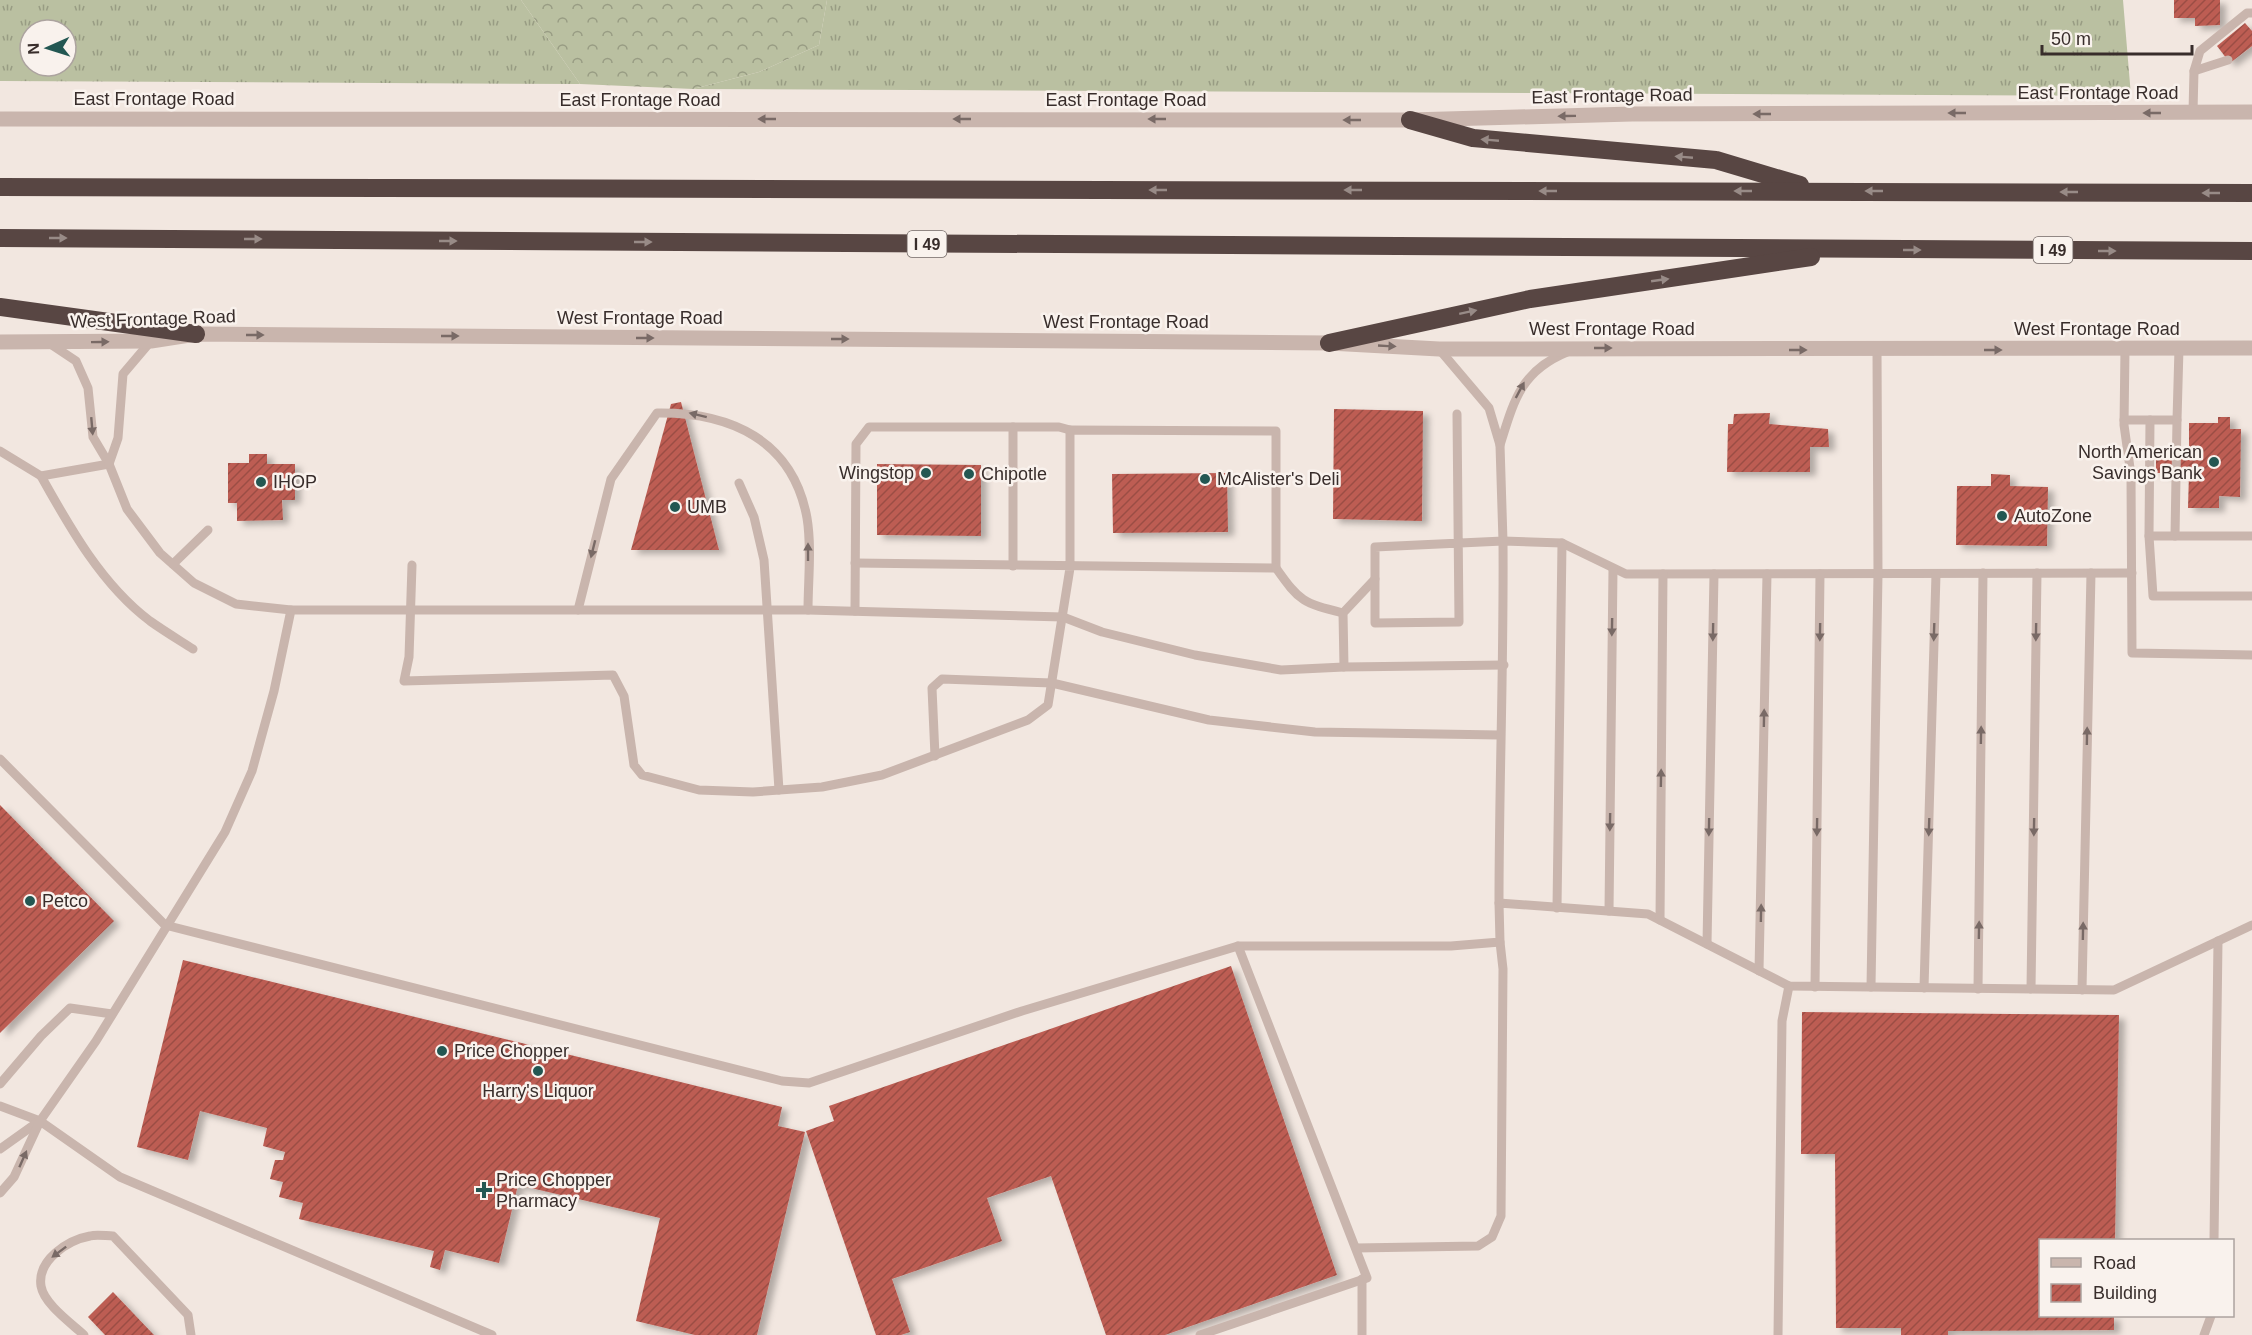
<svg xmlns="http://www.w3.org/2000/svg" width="2252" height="1335" viewBox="0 0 2252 1335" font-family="Helvetica,sans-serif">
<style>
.grass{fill:url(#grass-tufts);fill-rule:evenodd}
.forest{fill:url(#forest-crowns)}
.building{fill:url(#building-hatch);filter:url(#shadow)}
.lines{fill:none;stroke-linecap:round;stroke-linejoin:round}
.service{stroke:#c9b5ad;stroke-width:9}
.tertiary{stroke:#c9b5ad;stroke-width:15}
.motorway{stroke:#584643;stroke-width:18}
.oneway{fill:#796a66}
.oneway2{fill:#988b87}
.poi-dot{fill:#235752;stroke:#f9f2ed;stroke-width:2}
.labels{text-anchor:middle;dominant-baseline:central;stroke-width:5;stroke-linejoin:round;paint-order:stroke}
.shield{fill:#f9f2ed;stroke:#726865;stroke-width:1.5}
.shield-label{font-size:16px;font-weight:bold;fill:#382d2b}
.street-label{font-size:18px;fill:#382d2b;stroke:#f9f2ed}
.poi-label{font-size:18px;fill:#382d2b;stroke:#f9f2ed;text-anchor:start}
</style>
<defs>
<pattern id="grass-tufts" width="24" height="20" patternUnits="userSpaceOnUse" patternTransform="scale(1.5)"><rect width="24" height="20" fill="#bac0a1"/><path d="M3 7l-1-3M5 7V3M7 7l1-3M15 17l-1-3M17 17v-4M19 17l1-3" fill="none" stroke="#989c83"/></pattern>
<pattern id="forest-crowns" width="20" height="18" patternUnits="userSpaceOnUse" patternTransform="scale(1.5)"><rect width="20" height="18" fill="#bac0a1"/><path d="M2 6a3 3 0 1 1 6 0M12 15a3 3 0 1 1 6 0" fill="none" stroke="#989c83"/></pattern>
<pattern id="building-hatch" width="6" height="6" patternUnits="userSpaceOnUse" patternTransform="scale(1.5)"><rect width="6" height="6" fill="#bd5d53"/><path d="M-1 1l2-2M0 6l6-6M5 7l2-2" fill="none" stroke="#9b4d45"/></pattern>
<filter id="shadow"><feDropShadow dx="6" dy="4" stdDeviation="3" flood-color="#0004"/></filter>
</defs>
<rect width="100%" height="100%" fill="#f2e7e0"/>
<!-- grass -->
<g class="grass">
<path d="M0 0H521L580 84 0 81ZM30 30H66V66H30Z"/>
<path d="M827 0H2123L2131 96 693 89 759 72 819 45Z"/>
</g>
<!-- forest -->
<path class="forest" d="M521 0H827L819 45 759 72 693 89 580 84Z"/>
<!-- building -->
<g class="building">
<path d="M2174 0H2220V25L2195 26V18H2174Z"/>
<path d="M2245 23 2252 31V46L2230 63 2217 46Z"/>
<path d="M681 402 719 550H631L671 404Z"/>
<path d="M1334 409 1423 411 1422 521 1333 519Z"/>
<path d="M1770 413 1769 424 1828 429 1829 447H1810V472H1727L1728 424H1733L1734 414Z"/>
<path d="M2218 417H2230V429H2241L2240 497 2219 496V508H2188L2189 473H2156V450H2189V423H2218Z"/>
<path d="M249 454H267V464H295V500H282L283 520 237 521V503H228V463H249Z"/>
<path d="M877 464 981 465V536L877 535Z"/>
<path d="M1227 473 1228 532 1113 533 1112 474Z"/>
<path d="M1991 474 2010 475V486L2048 487 2047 546 1956 545 1957 486H1991Z"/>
<path d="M0 805 114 921 0 1033Z"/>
<path d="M183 960 782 1107 778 1126 805 1132 757 1335H695L636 1321 660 1218 518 1185 499 1263 445 1250 440 1270 430 1267 434 1251 299 1219 303 1203 279 1197 283 1182 270 1179 275 1160H283L285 1152 263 1146 267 1128 200 1111 188 1160 137 1147Z"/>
<path d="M1231 966 1337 1275 1165 1335H1106L1051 1176 987 1198 1002 1241 892 1279 910 1332 901 1335H876L806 1131 834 1121 829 1106Z"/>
<path d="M1802 1012 2119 1015 2115 1240H2040V1316H2114V1330L1948 1331V1335H1901V1328H1836L1835 1154H1801Z"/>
<path d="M113 1292 154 1335H105L88 1317Z"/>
</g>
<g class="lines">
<!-- service -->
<g class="service">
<path d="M2194 71 2228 60"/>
<path d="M2193 112 2194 71 2200 51 2247 13H2252"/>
<path d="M49 343 76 361 88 388 93 437 109 464 127 509 160 553 194 583 236 604 291 610"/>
<path d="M2179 348 2177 420H2150L2149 536 2153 596H2252"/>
<path d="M1439 349 1489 408 1500 445 1503 541 1375 547V623L1459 622 1457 414"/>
<path d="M2125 349 2124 425 2131 475 2132 653 2252 655"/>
<path d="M2124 420H2150"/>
<path d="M1500 445C1514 400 1521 371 1567 352"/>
<path d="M0 451 41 476 109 464"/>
<path d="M109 464 118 438 123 374 151 341"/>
<path d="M41 476C70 528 102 585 150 621 164 631 179 640 193 649"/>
<path d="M739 483 754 517 764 560 779 790"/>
<path d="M2149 536H2252"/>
<path d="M2175 536 2177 420"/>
<path d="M173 564 208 530"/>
<path d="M412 565 409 657 404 681 613 675 624 696 634 765 642 775 699 790 753 792 822 787 882 775 1028 720 1048 705 1070 568V430L1276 431V568L855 563"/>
<path d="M1013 566V427"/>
<path d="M1276 568C1300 602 1303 603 1343 613"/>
<path d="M578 610 611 479 657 413C730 412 793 440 807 518 812 547 808 581 808 610"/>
<path d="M855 611 856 444 869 427H1059L1070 430"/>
<path d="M1344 667 1343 613 1375 579"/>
<path d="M935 756 932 688 942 679 1052 683 1209 720 1315 732 1499 735"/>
<path d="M0 759 165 925 782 1081 809 1083 1022 1011 1238 946H1451L1500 942 1499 903 1648 914 1789 986 2114 990 2252 925"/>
<path d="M1499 903C1499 783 1504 662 1503 541L1562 543 1626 574 2132 573"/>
<path d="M1557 908 1562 543"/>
<path d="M1609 911 1613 569"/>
<path d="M1660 920 1663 574"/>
<path d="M1707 944 1714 574"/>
<path d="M1759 971 1767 574"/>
<path d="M1815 987 1820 574"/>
<path d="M1871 987 1878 574 1877 350"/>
<path d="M1924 988 1936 574"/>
<path d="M1978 989 1983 573"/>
<path d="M2031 989 2037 573"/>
<path d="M2082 990 2091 573"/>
<path d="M0 1084 41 1036 70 1008 112 1014"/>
<path d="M0 1106 40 1121 120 1177 492 1335"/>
<path d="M0 1149 38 1122"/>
<path d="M0 1193 14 1177 40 1121 96 1041 225 832 252 771 274 691 291 610H808L1063 617 1102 632 1195 655 1281 670 1344 667 1504 665"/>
<path d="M2214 1240 2218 941"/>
<path d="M1356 1248 1478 1246 1492 1237 1501 1216 1503 969 1500 942"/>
<path d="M84 1335C71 1323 44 1304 41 1286 37 1260 68 1240 90 1236 97 1234 106 1236 113 1236L188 1315 191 1335"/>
<path d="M1200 1335 1367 1278 1238 946"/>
<path d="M1362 1335V1279"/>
<path d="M1778 1335 1782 1021 1789 986"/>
<path d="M2204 1335 2211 1316"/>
</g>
<!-- tertiary -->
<g class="tertiary">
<path d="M0 119 1410 120 1632 114 2252 112"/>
<path d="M0 342 151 341 196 334 1329 343 1439 349 2252 348"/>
</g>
<!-- motorway -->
<g class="motorway">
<path d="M1410 120 1473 138 1716 160 1800 185"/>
<path d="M0 187 2252 193"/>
<path d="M0 238 2252 251"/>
<path d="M0 307 196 334"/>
<path d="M1329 343 1530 299 1811 257"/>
</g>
</g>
<!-- one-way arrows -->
<defs><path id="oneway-solid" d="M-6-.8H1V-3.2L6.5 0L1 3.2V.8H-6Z" transform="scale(1.5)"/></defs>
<g class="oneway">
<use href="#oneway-solid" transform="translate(1957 113) rotate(180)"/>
<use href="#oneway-solid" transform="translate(2152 113) rotate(180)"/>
<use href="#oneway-solid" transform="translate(1762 114) rotate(180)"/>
<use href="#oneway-solid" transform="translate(1567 116) rotate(179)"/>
<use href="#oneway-solid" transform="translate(767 119) rotate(-180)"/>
<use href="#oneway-solid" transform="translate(962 119) rotate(-180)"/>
<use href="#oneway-solid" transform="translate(1157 119) rotate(-180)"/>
<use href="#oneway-solid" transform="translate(1352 120) rotate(-180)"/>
<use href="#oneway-solid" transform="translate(255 335)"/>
<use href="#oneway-solid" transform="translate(450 336)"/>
<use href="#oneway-solid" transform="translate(645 338)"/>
<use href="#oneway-solid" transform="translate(840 339)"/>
<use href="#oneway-solid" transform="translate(100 342) rotate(-1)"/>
<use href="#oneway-solid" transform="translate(1387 346) rotate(3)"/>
<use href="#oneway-solid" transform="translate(1603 348)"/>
<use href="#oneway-solid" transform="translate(1798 350)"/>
<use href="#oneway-solid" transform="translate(1993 350)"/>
<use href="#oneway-solid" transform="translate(1520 390) rotate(-62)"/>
<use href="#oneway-solid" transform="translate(698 415) rotate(-166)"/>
<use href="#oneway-solid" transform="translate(92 426) rotate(85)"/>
<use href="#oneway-solid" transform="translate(593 549) rotate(104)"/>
<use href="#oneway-solid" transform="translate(808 552) rotate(-90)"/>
<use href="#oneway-solid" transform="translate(1612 627) rotate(91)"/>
<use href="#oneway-solid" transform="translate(1713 632) rotate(91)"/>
<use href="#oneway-solid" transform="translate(1820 632) rotate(91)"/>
<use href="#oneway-solid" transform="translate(1934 632) rotate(92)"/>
<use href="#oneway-solid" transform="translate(2036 632) rotate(91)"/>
<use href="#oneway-solid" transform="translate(1764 718) rotate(-89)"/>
<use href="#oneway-solid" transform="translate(1981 735) rotate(-89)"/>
<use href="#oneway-solid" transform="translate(2087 736) rotate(-89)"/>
<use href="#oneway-solid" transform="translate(1661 778) rotate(-89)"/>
<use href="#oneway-solid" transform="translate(1610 822) rotate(91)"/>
<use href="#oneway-solid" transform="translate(1709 827) rotate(91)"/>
<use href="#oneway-solid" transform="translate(1817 827) rotate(91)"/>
<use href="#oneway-solid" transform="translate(1929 827) rotate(92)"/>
<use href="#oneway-solid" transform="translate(2034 827) rotate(91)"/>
<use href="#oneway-solid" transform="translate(1761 913) rotate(-89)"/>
<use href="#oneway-solid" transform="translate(1979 930) rotate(-89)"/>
<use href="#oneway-solid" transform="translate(2083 931) rotate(-89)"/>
<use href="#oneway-solid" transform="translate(23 1159) rotate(-66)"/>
<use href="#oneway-solid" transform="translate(59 1252) rotate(143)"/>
</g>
<g class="oneway2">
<use href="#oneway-solid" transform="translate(1490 140) rotate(-175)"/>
<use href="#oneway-solid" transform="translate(1684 157) rotate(-175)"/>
<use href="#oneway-solid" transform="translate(1158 190) rotate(-180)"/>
<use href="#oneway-solid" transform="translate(1353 190) rotate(-180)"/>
<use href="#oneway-solid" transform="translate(1548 191) rotate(-180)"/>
<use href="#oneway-solid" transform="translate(1743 191) rotate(-180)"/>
<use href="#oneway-solid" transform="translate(1874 191) rotate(-180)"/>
<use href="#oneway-solid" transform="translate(2069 192) rotate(-180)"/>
<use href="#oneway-solid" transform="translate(2211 193) rotate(-180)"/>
<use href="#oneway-solid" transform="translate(58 238)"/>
<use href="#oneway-solid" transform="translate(253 239)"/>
<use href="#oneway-solid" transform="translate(448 241)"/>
<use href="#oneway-solid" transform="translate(643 242)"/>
<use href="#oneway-solid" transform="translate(1912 250)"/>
<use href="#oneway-solid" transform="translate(2107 251)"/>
<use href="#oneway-solid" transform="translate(1660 280) rotate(-8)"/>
<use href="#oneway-solid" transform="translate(1468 312) rotate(-12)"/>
</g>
<!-- markers -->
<g class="poi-dot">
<circle cx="2214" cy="462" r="6"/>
<circle cx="926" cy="473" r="6"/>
<circle cx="969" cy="474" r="6"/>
<circle cx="1205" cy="479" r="6"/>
<circle cx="261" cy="482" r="6"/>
<circle cx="675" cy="507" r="6"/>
<circle cx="2002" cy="516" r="6"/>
<circle cx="30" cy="901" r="6"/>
<circle cx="442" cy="1051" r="6"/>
<circle cx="538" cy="1071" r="6"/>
<path d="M481 1181h6v6h6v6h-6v6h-6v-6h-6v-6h6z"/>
</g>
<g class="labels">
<!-- shield labels -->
<g class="shield">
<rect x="907.5" y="231" width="39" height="26" rx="4.5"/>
<rect x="2033.5" y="237" width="39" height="26" rx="4.5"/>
</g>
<g class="shield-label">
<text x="927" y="244">I 49</text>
<text x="2053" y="250">I 49</text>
</g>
<!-- street labels -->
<g class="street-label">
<text x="2098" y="93">East Frontage Road</text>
<text transform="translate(1612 96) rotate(-1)">East Frontage Road</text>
<text x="154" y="99">East Frontage Road</text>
<text x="640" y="100">East Frontage Road</text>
<text x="1126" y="100">East Frontage Road</text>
<text x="640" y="318">West Frontage Road</text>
<text transform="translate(153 319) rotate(-2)">West Frontage Road</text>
<text x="1126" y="322">West Frontage Road</text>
<text x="1612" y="329">West Frontage Road</text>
<text x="2097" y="329">West Frontage Road</text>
</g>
<!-- poi labels -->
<g class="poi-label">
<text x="2202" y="452" text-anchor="end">North American<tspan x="2202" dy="21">Savings Bank</tspan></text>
<text x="914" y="473" text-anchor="end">Wingstop</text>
<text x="981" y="474">Chipotle</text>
<text x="1217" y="479">McAlister's Deli</text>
<text x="273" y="482">IHOP</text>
<text x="687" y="507">UMB</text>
<text x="2014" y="516">AutoZone</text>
<text x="42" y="901">Petco</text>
<text x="454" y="1051">Price Chopper</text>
<text x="538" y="1091" text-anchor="middle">Harry's Liquor</text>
<text x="496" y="1180">Price Chopper<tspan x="496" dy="21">Pharmacy</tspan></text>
</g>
</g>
<!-- legend -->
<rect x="2039" y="1239" width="195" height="78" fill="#f9f2ed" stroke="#aca39f" stroke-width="1.5"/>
<rect x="2051" y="1258" width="30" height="9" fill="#c9b5ad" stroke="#aca39f" stroke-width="1.5"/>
<text x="2093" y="1269" font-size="18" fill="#382d2b">Road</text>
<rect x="2051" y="1284" width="30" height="18" fill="url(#building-hatch)" stroke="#aca39f" stroke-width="1.5"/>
<text x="2093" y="1299" font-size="18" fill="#382d2b">Building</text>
<!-- north arrow -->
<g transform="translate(48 48) rotate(267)"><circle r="28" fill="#f9f2ed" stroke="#aca39f" stroke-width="1.5"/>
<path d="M0-4.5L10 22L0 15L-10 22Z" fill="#235752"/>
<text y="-9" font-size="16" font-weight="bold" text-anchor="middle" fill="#382d2b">N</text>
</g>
<!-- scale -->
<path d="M2042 45v9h150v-9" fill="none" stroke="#382d2b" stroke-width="3"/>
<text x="2051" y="45" font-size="18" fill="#382d2b" stroke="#f9f2ed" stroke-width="4.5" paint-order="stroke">50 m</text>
</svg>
